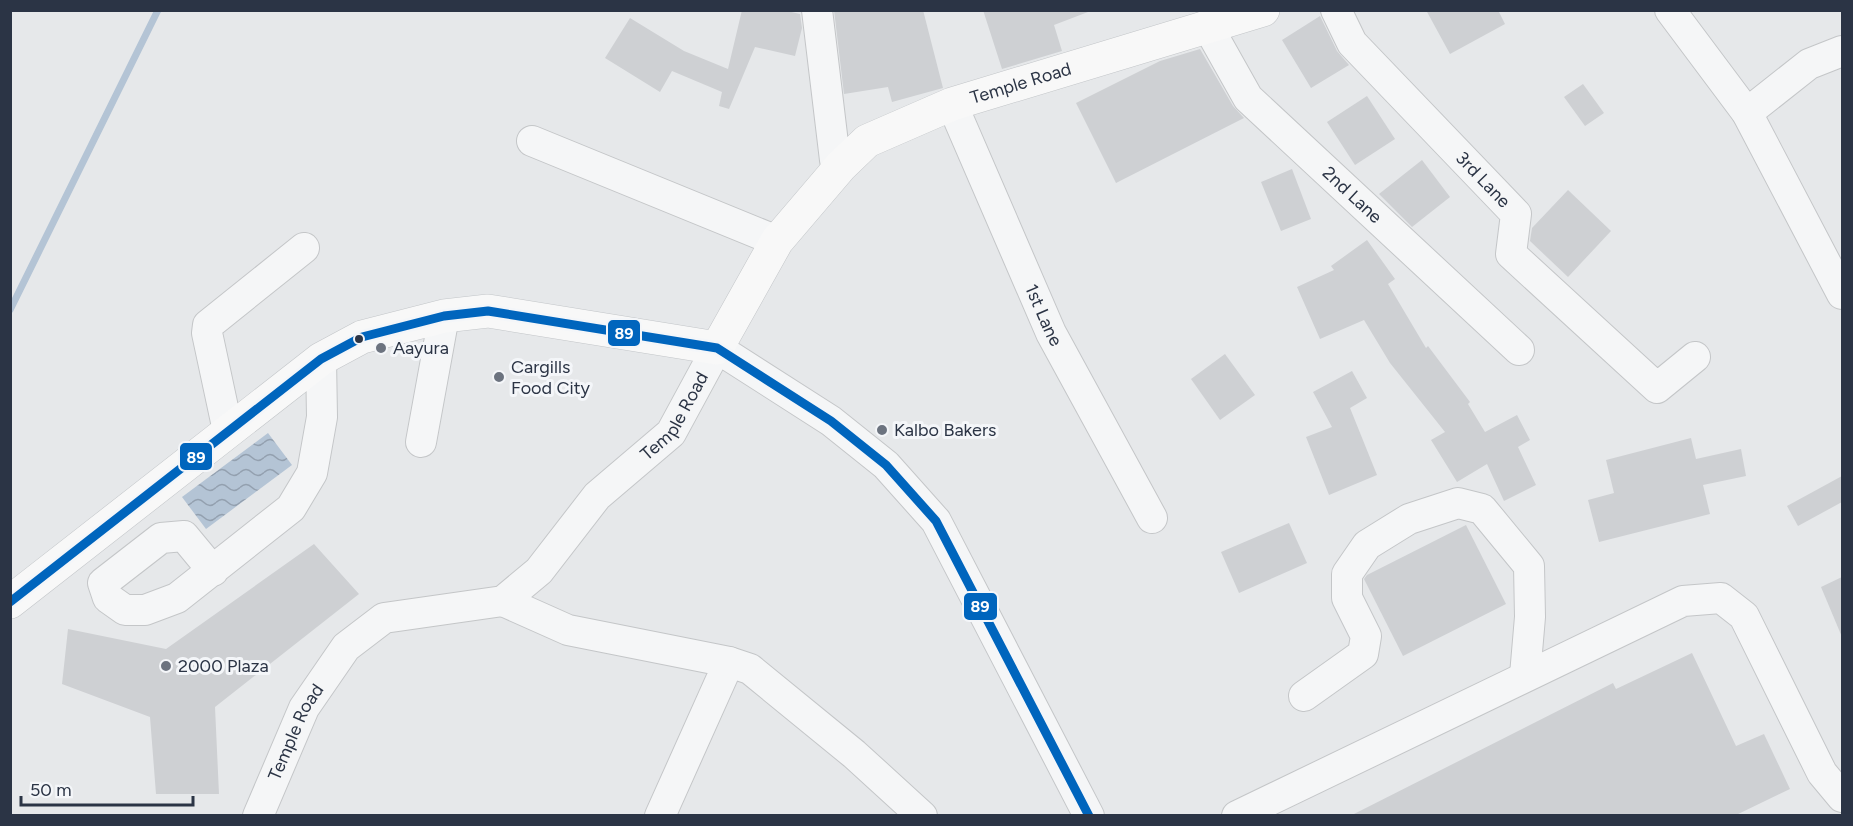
<svg xmlns="http://www.w3.org/2000/svg" width="1853" height="826" viewBox="0 0 1853 826" font-family="Figtree,sans-serif">
<style>
.water{fill:url(#water-waves)}
.lines{fill:none;stroke-linecap:round;stroke-linejoin:round}
.stream{stroke:#b4c4d5;stroke-width:7}
.building{fill:#ced0d3}
.minor-casing{stroke:#c4c6c8;stroke-width:32}
.major-casing{stroke:#c2c5c8;stroke-width:34}
.minor{stroke:#f5f6f7;stroke-width:30}
.major{stroke:#f8f8f8;stroke-width:33}
.bus-1-casing{stroke:#f4f6f9;stroke-width:14}
.bus-1{stroke:#0065bd;stroke-width:9}
.bus-dot{fill:#2b3445;stroke:#f4f6f9;stroke-width:2}
.poi-dot{fill:#6c737f;stroke:#f4f6f9;stroke-width:2}
.labels{text-anchor:middle;dominant-baseline:central;stroke-width:6;stroke-linejoin:round;paint-order:stroke}
.street-label{font-size:18px;fill:#2b3445;stroke:#f4f6f9}
.poi-label{font-size:18px;fill:#2b3445;stroke:#f4f6f9;text-anchor:start}
.line-badge{stroke:#f4f6f9;stroke-width:2}
.badge-label{font-size:16px;text-anchor:middle;font-weight:bold;fill:#fff}
</style>
<defs>
<pattern id="water-waves" width="16" height="10" patternUnits="userSpaceOnUse" patternTransform="scale(1.5)"><rect width="16" height="10" fill="#b4c4d5"/><path d="M0 5q4-4 8 0t8 0" fill="none" stroke="#93a0af"/></pattern>
</defs>
<rect width="100%" height="100%" fill="#e6e8ea"/>
<!-- water -->
<path class="water" d="M268 433 292 465 206 529 182 497Z"/>
<g class="lines">
<!-- stream -->
<path class="stream" d="M10 310 158 10"/>
</g>
<!-- building -->
<g class="building">
<path d="M742 10H783L800 14 802 28 795 56 755 47 729 109 719 106 722 92 672 71 660 92 605 58 630 18 684 51 728 69Z"/>
<path d="M834 10H923L943 88 892 102 888 87 844 94Z"/>
<path d="M983 10H1088V12L1054 25 1062 51 1002 69Z"/>
<path d="M1426 10H1498L1505 24 1450 54Z"/>
<path d="M1320 16 1337 51 1349 65 1311 88 1282 40Z"/>
<path d="M1200 49 1233 106 1244 118 1116 183 1076 103 1160 61Z"/>
<path d="M1583 84 1604 113 1585 126 1564 97Z"/>
<path d="M1367 96 1395 139 1355 165 1327 122Z"/>
<path d="M1422 160 1450 197 1412 227 1379 194Z"/>
<path d="M1292 169 1311 219 1281 231 1261 182Z"/>
<path d="M1568 190 1611 231 1568 277 1530 241 1532 228Z"/>
<path d="M1367 240 1395 279 1388 284 1426 348 1428 346 1470 402 1468 404 1485 432 1517 415 1530 440 1518 447 1536 485 1504 501 1487 464 1457 482 1431 440 1445 432 1390 363 1364 320 1320 339 1297 287 1334 270 1331 266Z"/>
<path d="M1225 354 1255 395 1220 420 1191 379Z"/>
<path d="M1352 371 1367 398 1350 408 1377 475 1329 495 1306 437 1332 427 1313 392Z"/>
<path d="M1691 438 1696 459 1741 449 1746 476 1703 485 1710 514 1599 542 1588 500 1614 493 1606 460Z"/>
<path d="M1842 476V502L1798 526 1787 506Z"/>
<path d="M1289 523 1307 563 1239 593 1221 552Z"/>
<path d="M1466 525 1506 604 1403 656 1364 579 1367 575Z"/>
<path d="M314 544 359 594 215 707 219 794H156L150 717 62 684 68 629 166 649Z"/>
<path d="M1842 577V637L1821 587Z"/>
<path d="M1692 653 1736 746 1764 734 1790 789 1734 816H1350L1613 683 1616 689Z"/>
</g>
<g class="lines">
<defs>
<g id="minor">
<path d="M817 10 835 160 841 166"/>
<path id="s1" d="M1336 10 1352 43 1516 214 1511 254 1657 388 1695 357"/>
<path d="M1670 10 1747 113 1842 294"/>
<path id="s2" d="M1207 25 1248 98 1519 350"/>
<path id="s3" d="M952 104 1051 333 1152 518"/>
<path d="M1747 113 1809 64 1842 51"/>
<path d="M532 141 777 241"/>
<path d="M228 431 207 333 208 325 304 248"/>
<path d="M421 442 444 316"/>
<path d="M213 571 184 536 161 538 103 583 108 598 125 610H145L177 598 291 508 312 473 322 417 321 359"/>
<path d="M503 601 568 630 729 662 660 816"/>
<path d="M729 662 750 669 854 754 922 816"/>
<path d="M1304 696 1363 654 1366 636 1347 598V574L1367 545 1409 519 1458 503 1482 509 1529 566 1530 617 1525 675"/>
<path id="s4" d="M258 816 304 708 346 647 384 618 503 601 539 571 597 496 671 433 717 348 831 421 886 465 936 521 1089 816"/>
<path d="M1237 816 1683 601 1721 598 1744 616 1822 773 1842 797"/>
</g>
<g id="major">
<path id="s5" d="M10 602 321 359 362 337 444 316 488 311 717 348 777 241 841 166 867 141 952 104 1263 10"/>
</g>
</defs>
<!-- minor casing -->
<use href="#minor" class="minor-casing"/>
<!-- major casing -->
<use href="#major" class="major-casing"/>
<!-- minor -->
<use href="#minor" class="minor"/>
<!-- major -->
<use href="#major" class="major"/>
<defs>
<path id="bus-1" d="M10 602 321 359 362 337 444 316 488 311 717 348 831 421 886 465 936 521 1089 816"/>
</defs>
<!-- bus-1 casing -->
<use href="#bus-1" class="bus-1-casing"/>
<!-- bus-1 -->
<use href="#bus-1" class="bus-1"/>
</g>
<!-- markers -->
<circle class="bus-dot" cx="359" cy="339" r="5"/>
<g class="poi-dot">
<circle cx="381" cy="348" r="6"/>
<circle cx="499" cy="377" r="6"/>
<circle cx="882" cy="430" r="6"/>
<circle cx="166" cy="666" r="6"/>
</g>
<g class="labels">
<!-- street labels -->
<g class="street-label">
<text stroke="none"><textPath href="#s5" startOffset="1224">Temple Road</textPath></text>
<text stroke="none"><textPath href="#s1" startOffset="226">3rd Lane</textPath></text>
<text stroke="none"><textPath href="#s2" startOffset="226">2nd Lane</textPath></text>
<text stroke="none"><textPath href="#s3" startOffset="230">1st Lane</textPath></text>
<text stroke="none"><textPath href="#s4" startOffset="614">Temple Road</textPath></text>
<text stroke="none"><textPath href="#s4" startOffset="92">Temple Road</textPath></text>
</g>
<!-- poi labels -->
<g class="poi-label">
<text x="393" y="348">Aayura</text>
<text x="511" y="367">Cargills<tspan x="511" dy="21">Food City</tspan></text>
<text x="894" y="430">Kalbo Bakers</text>
<text x="178" y="666">2000 Plaza</text>
</g>
</g>
<g class="line-badge">
<rect x="607" y="319" width="34" height="28" rx="6" fill="#0065bd"/>
<rect x="179" y="442" width="34" height="29" rx="6" fill="#0065bd"/>
<rect x="963" y="592" width="35" height="29" rx="6" fill="#0065bd"/>
</g>
<g class="badge-label">
<text x="624" y="339">89</text>
<text x="196" y="463">89</text>
<text x="980" y="612">89</text>
</g>
<!-- border -->
<rect width="1853" height="826" fill="none" stroke="#2b3445" stroke-width="24"/>
<!-- scale -->
<path d="M21 796v9h172v-9" fill="none" stroke="#2b3445" stroke-width="3"/>
<text x="30" y="796" font-size="18" fill="#2b3445" stroke="#f4f6f9" stroke-width="4.5" paint-order="stroke">50 m</text>
</svg>
